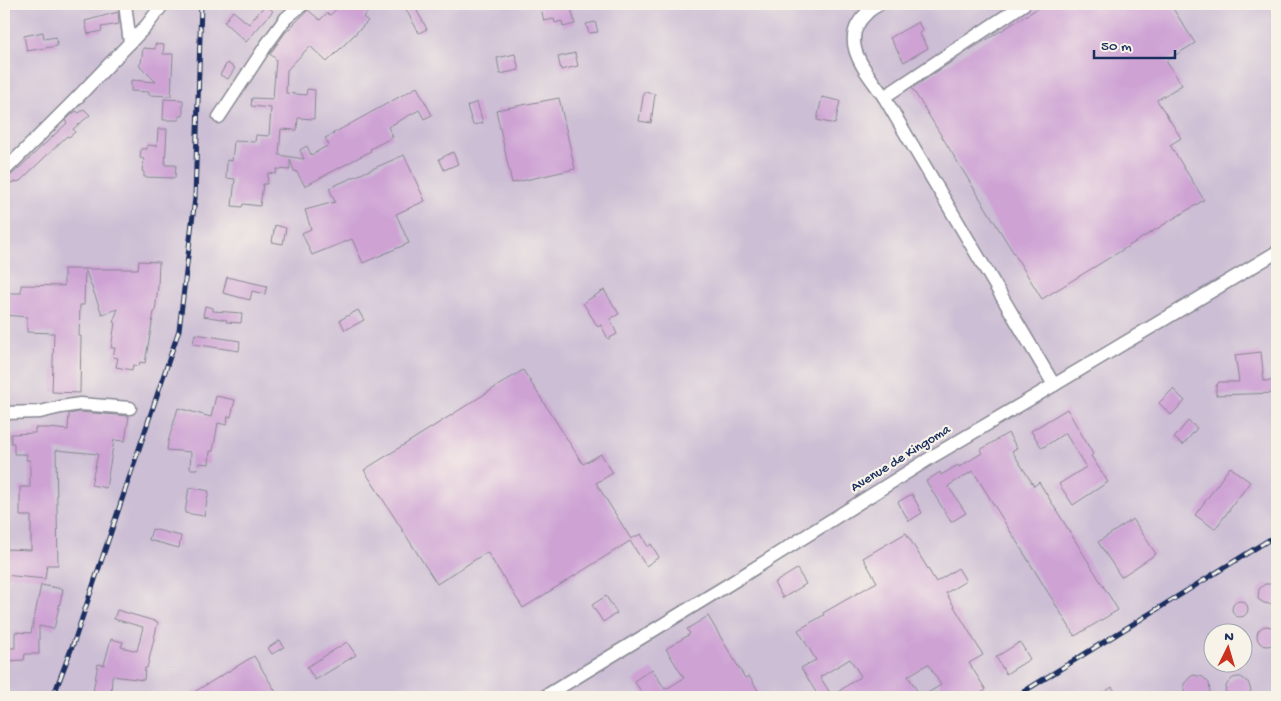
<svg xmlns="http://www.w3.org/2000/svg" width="1281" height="701" viewBox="0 0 1281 701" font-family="'Gochi Hand',sans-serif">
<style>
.industrial{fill:#ccbed4;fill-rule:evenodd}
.building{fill:#cea3d4;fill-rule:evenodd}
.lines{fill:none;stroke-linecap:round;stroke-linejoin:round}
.minor-casing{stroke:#888893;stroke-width:15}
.minor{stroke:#fff;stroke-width:12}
.rail-casing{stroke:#1b2f5e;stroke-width:5}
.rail{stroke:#f7f3e8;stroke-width:3;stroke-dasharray:9;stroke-linecap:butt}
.labels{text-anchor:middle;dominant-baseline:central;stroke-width:4.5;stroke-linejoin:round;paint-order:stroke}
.street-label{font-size:14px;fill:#1b2f5e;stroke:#f7f3e8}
</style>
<rect width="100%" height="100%" fill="#f7f3e8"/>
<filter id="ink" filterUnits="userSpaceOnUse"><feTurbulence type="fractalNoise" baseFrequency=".02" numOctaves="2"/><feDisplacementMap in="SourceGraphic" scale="10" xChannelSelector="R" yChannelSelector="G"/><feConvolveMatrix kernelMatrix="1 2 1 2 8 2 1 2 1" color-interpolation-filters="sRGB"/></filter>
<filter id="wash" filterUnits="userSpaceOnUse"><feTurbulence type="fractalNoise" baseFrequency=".0096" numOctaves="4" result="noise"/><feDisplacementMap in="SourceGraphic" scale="20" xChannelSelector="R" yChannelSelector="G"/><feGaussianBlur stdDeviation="1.12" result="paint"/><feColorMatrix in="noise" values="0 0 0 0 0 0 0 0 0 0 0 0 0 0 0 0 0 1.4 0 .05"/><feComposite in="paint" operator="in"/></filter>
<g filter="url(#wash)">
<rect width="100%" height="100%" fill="#f4e0c8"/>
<!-- industrial -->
<path class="industrial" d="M4 4H1277V697H4ZM1214 634H1244V664H1214Z"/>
<g id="blocks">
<!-- building -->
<g class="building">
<path d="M342 4H363L370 10 363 17 368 21 327 62 310 46 287 70 286 93 306 95 307 89 315 90 314 119 298 118 297 130 281 129 279 155 304 159 300 150 307 146 311 155 329 145 325 138 334 134H332L417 87 432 115 424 119 419 110 388 127 393 137 370 149 371 151 305 186 296 171H294L290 159V170L277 169 276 174 268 173 267 184H263L260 206 243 204 242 207 232 206 235 179 226 178 227 160 232 161 234 141 255 142 256 135 269 136 271 108 251 106 252 98 273 99 276 59 270 54 285 33 308 10 320 20 327 13 330 15Z"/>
<path d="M403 4H413L427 29 419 33Z"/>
<path d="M559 4H570L575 24 563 27 562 21 555 23 554 19 544 21 541 8Z"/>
<path d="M1045 4H1170L1195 43 1166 61 1182 85 1157 100 1181 138 1170 145 1204 200 1042 299 912 88 971 49Z"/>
<path d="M265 5 273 11 246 42 224 22 233 11 249 24Z"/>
<path d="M118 12 119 24 101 27 102 31 88 34 85 21Z"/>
<path d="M595 22 598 32 589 33 586 24Z"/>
<path d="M918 22 923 31 919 33 928 48 904 62 890 38Z"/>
<path d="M43 32 44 39 56 37 57 46 27 51 24 36Z"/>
<path d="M155 44 164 45 163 54H173L171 96 149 95V92L131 91V80L156 82 139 65 141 63 143 48 155 49Z"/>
<path d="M575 53 578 66 561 70 558 57Z"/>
<path d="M515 54 519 70 500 74 497 58Z"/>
<path d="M227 63 235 68 228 79 220 75Z"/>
<path d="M644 92 655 94 651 123 639 121Z"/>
<path d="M822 97 840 101 835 124 817 120Z"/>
<path d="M559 98 575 169 512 183 496 110Z"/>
<path d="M164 99 183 100V116H179V120H163Z"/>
<path d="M477 102 483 123 473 125 467 106Z"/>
<path d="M84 109 90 115 73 129 75 132 69 137 67 136 20 181 4 184V182L67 123 65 121 70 116 76 111 79 113Z"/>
<path d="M158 129H167L165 165H176L175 178 144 177V172L142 171 144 159 140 158 141 149H147V145L157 146Z"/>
<path d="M453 152 458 164 444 170 439 159Z"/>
<path d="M404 155 425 201 396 214 409 243 363 263 352 239 312 255 302 233 311 229 305 210 335 202 329 188Z"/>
<path d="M275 225 286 228 283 244 272 242Z"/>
<path d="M139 261 159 262 158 286 155 312H154L145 363 140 362 139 366 133 365 132 370 116 367 118 358 113 357 115 348H111L115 323 113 322 118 309 102 314 85 269 84 305H80L79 336H81L80 393 52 392 54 333 27 332V317L4 315V293H21V285L64 286V269H138Z"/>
<path d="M227 277 267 286 265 294 252 291 250 300 223 293Z"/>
<path d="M604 290 619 314 610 319 617 334 608 339 601 325 598 327 583 303Z"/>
<path d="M205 306 213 308V311L242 313 241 323 226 322 227 320 203 316Z"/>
<path d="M358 310 364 320 345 330 340 320Z"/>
<path d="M195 334 240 341 239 351 193 344Z"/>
<path d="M1261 352 1264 381H1277V393L1216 395V386L1219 382H1239L1235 355Z"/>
<path d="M523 370 583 464 601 454 613 473 596 483 631 539 641 534 648 547 651 544 659 557 646 566 630 541 523 608 487 552 437 584 364 470Z"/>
<path d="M1173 389 1185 401 1171 415 1159 403Z"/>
<path d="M216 396 235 400 231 417 228 416 227 425 218 423 213 451H210L209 464 199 463 198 469H190L191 452 167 450 168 442 178 408 211 417Z"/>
<path d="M1067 409 1093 454 1091 456 1108 482 1073 505 1059 484 1086 467 1065 433 1042 448 1031 431Z"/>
<path d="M80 412 129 416 125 441 114 440 106 488 91 485 98 454 56 450 58 565H47L45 579 4 575V549L31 550V516H20V487H30V460H26L27 454H14V443H11V434L35 433V428H49L68 430 69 414Z"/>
<path d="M1188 421 1197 428 1183 445 1174 438Z"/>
<path d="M1008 433 1017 448 1012 451 1034 486 1039 482 1118 610 1075 636 973 471 948 486 966 513 951 522 926 481 940 472 941 475 958 465 959 467 982 453 980 450Z"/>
<path d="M1230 467 1250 482 1215 529 1195 515Z"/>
<path d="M189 487 209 491 204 516 185 513Z"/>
<path d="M912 494 922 513 909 521 898 502Z"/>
<path d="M1133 519 1156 554 1121 577 1098 542Z"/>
<path d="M152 529 181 536 179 548 149 540Z"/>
<path d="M906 533 936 582 958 568 966 581 946 593 983 655 969 663 986 690 974 697H819L801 668 816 660 798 630 824 615 823 613 877 582 863 558ZM850 659 861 676 832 696 820 677ZM928 664 941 685 921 697 908 676Z"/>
<path d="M797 569 806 584 783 598 774 583Z"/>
<path d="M1265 584H1272L1277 588V599L1270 604 1264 603 1258 599 1259 589Z"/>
<path d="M41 585 63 589 54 629 39 626V654H25L24 660 4 661V648H15V632L31 633Z"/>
<path d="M606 596 617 613 603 622 592 605Z"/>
<circle cx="1240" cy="609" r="8"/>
<path d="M117 610 158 622 147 668H145L144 680 112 676 111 697H92L98 664 104 665 111 639 123 642 121 647 137 651 143 627 114 619Z"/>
<path d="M708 616 745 678 749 676 762 697H645L634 681 652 669 665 689 668 687V688L684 678 666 649 690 634 687 629Z"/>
<circle cx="1267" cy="636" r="10"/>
<path d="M280 640 284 647 272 654 268 648Z"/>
<path d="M347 642 356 655 315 680 307 667Z"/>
<path d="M1020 642 1030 659 1006 674 996 657Z"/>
<path d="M254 656 279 697H186Z"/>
<path d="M1194 675 1203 677 1209 683 1210 692 1207 697H1186L1184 692V684L1190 677Z"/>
<path d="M1237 677H1241L1248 682 1251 690 1248 697H1228L1225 690 1227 684 1233 678Z"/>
<path d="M1112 687 1119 697H1097Z"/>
</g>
</g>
</g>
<g filter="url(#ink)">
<use href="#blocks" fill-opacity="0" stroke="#888893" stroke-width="1"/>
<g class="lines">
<defs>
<g id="minor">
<path d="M125 4 130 43"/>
<path d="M879 4C875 7 870 9 867 13 836 41 867 72 884 97L1054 385"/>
<path d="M884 97 1024 4"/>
<path d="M219 117 267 44 286 18 303 4"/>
<path d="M4 171 73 102 147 25 163 4"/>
<path d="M4 413 40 412 61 407 80 404 130 408"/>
<path d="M544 697 731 583 935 455 1054 385 1277 252"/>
</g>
</defs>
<!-- minor casing -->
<use href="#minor" class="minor-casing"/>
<!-- minor -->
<use href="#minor" class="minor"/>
<defs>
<g id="rail">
<path d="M53 697 75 639 179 330 195 198 201 4"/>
<path d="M1015 697 1277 535"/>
</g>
</defs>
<!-- rail casing -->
<use href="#rail" class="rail-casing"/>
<!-- rail -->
<use href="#rail" class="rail"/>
</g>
</g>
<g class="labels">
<!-- street labels -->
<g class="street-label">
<text transform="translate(901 459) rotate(-32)">Avenue de Kingoma</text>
</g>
</g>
<!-- margin -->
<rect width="1281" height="701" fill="none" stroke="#f7f3e8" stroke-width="20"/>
<!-- north arrow -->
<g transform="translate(1228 648) rotate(5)"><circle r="24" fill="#f7f3e8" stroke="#9fa5b1"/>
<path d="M0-4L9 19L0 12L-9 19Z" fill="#c8321e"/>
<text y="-8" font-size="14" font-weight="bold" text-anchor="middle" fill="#1b2f5e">N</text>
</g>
<!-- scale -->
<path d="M1094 50v8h81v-8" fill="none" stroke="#1b2f5e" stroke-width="2.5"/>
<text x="1101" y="50" font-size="15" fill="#1b2f5e" stroke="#f7f3e8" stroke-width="4" paint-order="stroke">50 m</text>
</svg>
